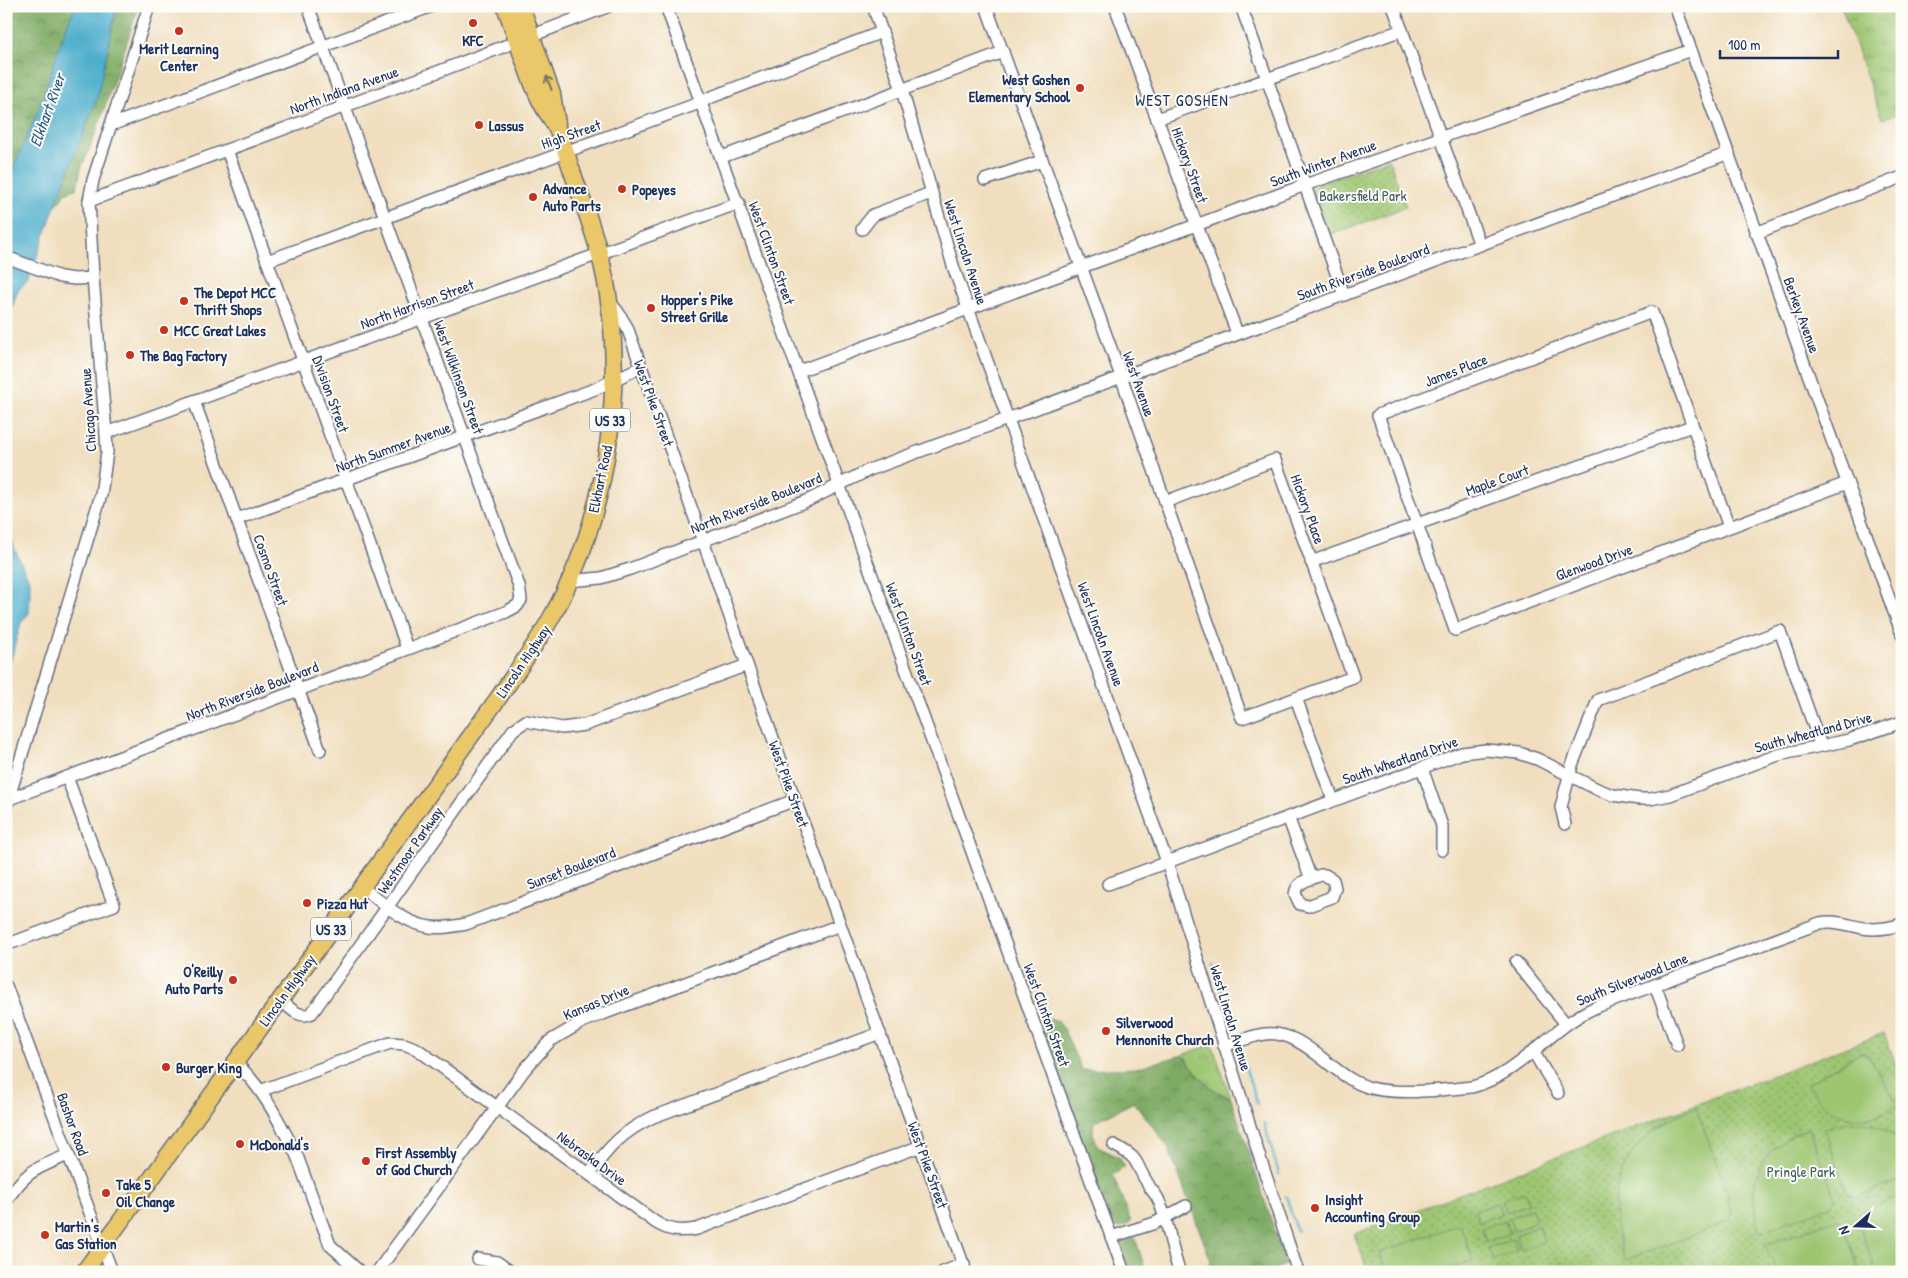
<svg xmlns="http://www.w3.org/2000/svg" width="1908" height="1278" viewBox="0 0 1908 1278" font-family="'Patrick Hand',sans-serif">
<style>
.grass{fill:url(#grass-tufts);stroke:#5c7a68}
.forest{fill:url(#forest-crowns);stroke:#4c6d61}
.park{fill:url(#park-dots);stroke:#5c7a68}
.pitch{fill:#9dc672;stroke:#5c7a68}
.water{fill:#4eaecc;stroke:#346e95}
.lines{fill:none;stroke-linecap:round;stroke-linejoin:round}
.stream{stroke:#4eaecc;stroke-width:2.5}
.minor-casing{stroke:#666c80;stroke-width:14}
.highway-casing{stroke:#666c80;stroke-width:19}
.minor{stroke:#fff;stroke-width:11}
.highway{stroke:#eac769;stroke-width:16}
.oneway{stroke:#787363}
.poi-dot{fill:#c8321e;stroke:#fdfcf7;stroke-width:2}
.labels{text-anchor:middle;dominant-baseline:central;stroke-width:4;stroke-linejoin:round;paint-order:stroke}
.shield{fill:#fdfcf7;stroke:#5f6c8c;stroke-width:1}
.shield-label{font-size:14px;font-weight:bold;fill:#1b2f5e}
.poi-label{font-size:15px;font-weight:bold;fill:#1b2f5e;stroke:#fdfcf7;text-anchor:start}
.street-label{font-size:15px;fill:#1b2f5e;stroke:#fdfcf7}
.park-label{font-size:15px;fill:#425c64;stroke:#fdfcf7}
.neighbourhood-label{font-size:16px;letter-spacing:1px;fill:#1b2f5e;stroke:#fdfcf7}
.water-label{font-size:16px;font-style:italic;fill:#2d5b84;stroke:#fdfcf7}
</style>
<defs>
<pattern id="grass-tufts" width="24" height="20" patternUnits="userSpaceOnUse" patternTransform="scale(1.25)"><rect width="24" height="20" fill="#9dc672"/><path d="M3 7l-1-3M5 7V3M7 7l1-3M15 17l-1-3M17 17v-4M19 17l1-3" fill="none" stroke="#7fa161"/></pattern>
<pattern id="forest-crowns" width="20" height="18" patternUnits="userSpaceOnUse" patternTransform="scale(1.25)"><rect width="20" height="18" fill="#7eab64"/><path d="M2 6a3 3 0 1 1 6 0M12 15a3 3 0 1 1 6 0" fill="none" stroke="#668c56"/></pattern>
<pattern id="park-dots" width="8" height="8" patternUnits="userSpaceOnUse" patternTransform="scale(1.25)"><rect width="8" height="8" fill="#9dc672"/><path d="M2 2h.1M6 6h.1" fill="none" stroke="#7fa161" stroke-width="1.8" stroke-linecap="round"/></pattern>
</defs>
<rect width="100%" height="100%" fill="#fdfcf7"/>
<filter id="ink" filterUnits="userSpaceOnUse"><feTurbulence type="fractalNoise" baseFrequency=".02" numOctaves="2"/><feDisplacementMap in="SourceGraphic" scale="10" xChannelSelector="R" yChannelSelector="G"/><feConvolveMatrix kernelMatrix="1 2 1 2 8 2 1 2 1" color-interpolation-filters="sRGB"/></filter>
<filter id="wash" filterUnits="userSpaceOnUse"><feTurbulence type="fractalNoise" baseFrequency=".0096" numOctaves="4" result="noise"/><feDisplacementMap in="SourceGraphic" scale="20" xChannelSelector="R" yChannelSelector="G"/><feGaussianBlur stdDeviation="1.12" result="paint"/><feColorMatrix in="noise" values="0 0 0 0 0 0 0 0 0 0 0 0 0 0 0 0 0 1.4 0 .05"/><feComposite in="paint" operator="in"/></filter>
<g filter="url(#wash)">
<rect width="100%" height="100%" fill="#f0debe"/>
<!-- grass -->
<g class="grass">
<path d="M1841 6H1902V112L1882 119Z"/>
<path d="M1212 1044 1231 1098C1207 1090 1198 1074 1183 1055Z"/>
</g>
<!-- forest -->
<g class="forest">
<path d="M6 6H76L65 30 38 111 6 185Z"/>
<path d="M117 6H139L97 130 81 169 77 188 65 193 63 198 55 206 97 98Z"/>
<path d="M1048 1019 1057 1020 1063 1028 1082 1070 1136 1068 1183 1055C1198 1074 1207 1090 1231 1098L1286 1265 1267 1272H1197L1196 1269 1206 1266 1211 1261 1168 1147 1134 1102 1094 1122 1093 1133 1098 1147 1119 1157 1125 1167 1113 1175 1131 1222 1120 1228 1112 1225 1040 1027Z"/>
<path d="M1135 1237 1146 1272H1129L1118 1243 1126 1238Z"/>
</g>
<!-- park -->
<g class="park">
<path d="M1389 159 1406 207 1330 235 1327 232 1312 191 1315 185Z"/>
<path d="M1884 1033 1902 1080V1272H1368L1354 1234Z"/>
</g>
<!-- pitch -->
<g class="pitch">
<path d="M1860 1053 1868 1055 1898 1105C1862 1129 1829 1120 1807 1084Z"/>
<path d="M1696 1107 1729 1198 1727 1199 1732 1214 1730 1220 1715 1225 1716 1227 1625 1260C1599 1188 1625 1134 1696 1107Z"/>
<path d="M1849 1122C1871 1122 1885 1128 1901 1141L1902 1180 1855 1197 1847 1193 1824 1128Z"/>
<path d="M1809 1128 1835 1198 1831 1206 1760 1232C1744 1182 1759 1147 1809 1128Z"/>
<path d="M1525 1192 1529 1204 1507 1212 1502 1200Z"/>
<path d="M1902 1196V1272H1876L1857 1219 1860 1212Z"/>
<path d="M1498 1203 1501 1214 1479 1222 1475 1211Z"/>
<path d="M1532 1209 1536 1222 1514 1231 1509 1218Z"/>
<path d="M1505 1220 1510 1233 1486 1242 1482 1229Z"/>
<path d="M1835 1220 1843 1223 1860 1272H1778L1765 1245Z"/>
<path d="M1460 1224 1473 1260 1440 1272H1386L1380 1253Z"/>
<path d="M1539 1226 1544 1241 1521 1250 1516 1235Z"/>
<path d="M1513 1239 1517 1251 1493 1260 1488 1248Z"/>
</g>
<!-- water -->
<g class="water">
<path d="M76 6H117L97 98 55 206 28 282 18 290 6 325V185L38 111 65 30Z"/>
<path d="M6 521 15 550 30 582V600L29 613 21 623 6 677Z"/>
</g>
<g class="lines">
<!-- stream -->
<g class="stream">
<path d="M1213 963 1233 1026"/>
<path d="M1241 1053 1257 1104"/>
<path d="M1264 1123 1279 1174"/>
<path d="M1286 1196 1297 1231"/>
</g>
</g>
</g>
<g filter="url(#ink)">
<g class="lines">
<defs>
<g id="minor">
<path d="M666 6 1124 1272"/>
<path d="M873 6 902 90 954 269 1167 862 1259 1155 1298 1272"/>
<path d="M986 6 1121 376 1132 408 1242 718 1353 677 1275 460 1165 502"/>
<path d="M1115 6 1237 333"/>
<path d="M1241 6 1344 295"/>
<path d="M1393 6 1480 245"/>
<path d="M1675 6 1902 634"/>
<path d="M1157 119 1402 30"/>
<path d="M111 125 432 6"/>
<path d="M227 150 407 648"/>
<path d="M722 157 1003 52"/>
<path d="M985 180 1042 161"/>
<path d="M89 201 440 71 609 6"/>
<path d="M862 229 873 215 931 193"/>
<path d="M1756 233 1902 177"/>
<path d="M6 257 60 277 75 279 93 278"/>
<path d="M267 261 702 102 709 98 882 32"/>
<path d="M609 301 618 312 627 327 795 800 966 1272"/>
<path d="M799 371 1305 185 1691 50"/>
<path d="M194 401 320 750"/>
<path d="M106 433 739 203"/>
<path d="M237 519 595 389 641 367"/>
<path d="M1729 527 1652 312 1378 415 1455 630 1847 483"/>
<path d="M1311 562 1692 426"/>
<path d="M569 581 601 578 630 569 809 500 869 470 1729 153"/>
<path d="M1296 698 1333 800"/>
<path d="M1422 768 1442 826V850"/>
<path d="M9 799 506 612 517 606 521 600 519 586 308 6"/>
<path d="M6 807 101 495 107 452 106 433 93 278 89 201 93 180 149 6"/>
<path d="M1288 817 1311 879"/>
<path d="M1565 824 1561 807 1572 765 1598 700 1780 631 1821 746"/>
<path d="M1321 875H1325L1333 880 1335 888 1332 897 1308 906 1300 904 1295 894C1297 881 1310 879 1321 875Z"/>
<path d="M1108 884 1462 753 1486 750 1519 753 1537 759 1599 790 1613 795 1639 799H1650L1670 795 1778 755 1849 740 1902 722"/>
<path d="M362 887C381 902 405 924 430 927 442 929 454 926 466 924L795 800"/>
<path d="M6 945 114 905 67 777"/>
<path d="M1516 962 1566 1024"/>
<path d="M1655 985 1677 1045"/>
<path d="M6 986 112 1272"/>
<path d="M280 999C289 1007 299 1020 312 1013L513 730 526 721 562 728 585 725 747 665"/>
<path d="M1224 1046C1237 1042 1251 1036 1265 1034 1303 1029 1330 1074 1365 1086 1390 1096 1444 1090 1472 1087 1521 1074 1550 1027 1596 1007L1820 923C1836 920 1847 925 1863 928 1875 930 1890 928 1902 924"/>
<path d="M1533 1051 1558 1093"/>
<path d="M235 1063C262 1085 281 1125 297 1156L330 1245 360 1272"/>
<path d="M260 1091 390 1043 404 1044 417 1049 655 1222C669 1231 680 1232 697 1229L921 1146"/>
<path d="M1114 1145C1142 1160 1133 1161 1148 1184 1150 1189 1154 1192 1157 1197 1169 1220 1170 1247 1179 1270"/>
<path d="M589 1174C609 1147 622 1132 653 1117L880 1033"/>
<path d="M6 1201C27 1170 35 1169 68 1155"/>
<path d="M1111 1237 1155 1223 1186 1206"/>
<path d="M478 1259 497 1262 511 1272"/>
<path d="M377 1272 525 1069 550 1041 584 1021 840 925"/>
<path d="M943 1272 964 1264"/>
</g>
<g id="highway">
<path d="M521 6 552 94 557 124"/>
<path d="M84 1272 499 697C517 671 536 645 551 618 610 514 630 368 599 252 592 226 582 200 573 174 568 160 564 144 558 131 553 120 544 110 539 98 525 69 517 37 505 6"/>
</g>
</defs>
<!-- minor casing -->
<use href="#minor" class="minor-casing"/>
<!-- highway casing -->
<use href="#highway" class="highway-casing"/>
<!-- minor -->
<use href="#minor" class="minor"/>
<!-- highway -->
<use href="#highway" class="highway"/>
</g>
<!-- one-way arrows -->
<defs><path id="oneway-shaft" d="M-6 0H5M1.5-3L5.5 0L1.5 3" fill="none" stroke-width="1.6" stroke-linecap="round" stroke-linejoin="round" transform="scale(1.25)"/></defs>
<use class="oneway" href="#oneway-shaft" transform="translate(549 83) rotate(-110)"/>
</g>
<!-- markers -->
<g class="poi-dot">
<circle cx="473" cy="23" r="5"/>
<circle cx="179" cy="31" r="5"/>
<circle cx="1080" cy="88" r="5"/>
<circle cx="479" cy="125" r="5"/>
<circle cx="622" cy="189" r="5"/>
<circle cx="533" cy="197" r="5"/>
<circle cx="184" cy="301" r="5"/>
<circle cx="651" cy="308" r="5"/>
<circle cx="164" cy="330" r="5"/>
<circle cx="130" cy="355" r="5"/>
<circle cx="307" cy="903" r="5"/>
<circle cx="233" cy="980" r="5"/>
<circle cx="1106" cy="1031" r="5"/>
<circle cx="166" cy="1067" r="5"/>
<circle cx="240" cy="1144" r="5"/>
<circle cx="366" cy="1161" r="5"/>
<circle cx="106" cy="1193" r="5"/>
<circle cx="1315" cy="1208" r="5"/>
<circle cx="45" cy="1235" r="5"/>
</g>
<g class="labels">
<!-- shield labels -->
<g class="shield">
<rect x="590" y="408.5" width="40" height="23" rx="4"/>
<rect x="311" y="917.5" width="40" height="23" rx="4"/>
</g>
<g class="shield-label">
<text x="610" y="420">US 33</text>
<text x="331" y="929">US 33</text>
</g>
<!-- poi labels -->
<g class="poi-label">
<text x="473" y="40" text-anchor="middle">KFC</text>
<text x="179" y="48" text-anchor="middle">Merit Learning<tspan x="179" dy="17">Center</tspan></text>
<text x="1070" y="79" text-anchor="end">West Goshen<tspan x="1070" dy="17">Elementary School</tspan></text>
<text x="489" y="125">Lassus</text>
<text x="543" y="188">Advance<tspan x="543" dy="17">Auto Parts</tspan></text>
<text x="632" y="189">Popeyes</text>
<text x="194" y="292">The Depot MCC<tspan x="194" dy="17">Thrift Shops</tspan></text>
<text x="661" y="299">Hopper's Pike<tspan x="661" dy="17">Street Grille</tspan></text>
<text x="174" y="330">MCC Great Lakes</text>
<text x="140" y="355">The Bag Factory</text>
<text x="317" y="903">Pizza Hut</text>
<text x="223" y="971" text-anchor="end">O'Reilly<tspan x="223" dy="17">Auto Parts</tspan></text>
<text x="1116" y="1022">Silverwood<tspan x="1116" dy="17">Mennonite Church</tspan></text>
<text x="176" y="1067">Burger King</text>
<text x="250" y="1144">McDonald's</text>
<text x="376" y="1152">First Assembly<tspan x="376" dy="17">of God Church</tspan></text>
<text x="116" y="1184">Take 5<tspan x="116" dy="17">Oil Change</tspan></text>
<text x="1325" y="1199">Insight<tspan x="1325" dy="17">Accounting Group</tspan></text>
<text x="55" y="1226">Martin's<tspan x="55" dy="17">Gas Station</tspan></text>
</g>
<!-- street labels -->
<g class="street-label">
<text transform="translate(344 90) rotate(-20)">North Indiana Avenue</text>
<text transform="translate(571 134) rotate(-19)">High Street</text>
<text transform="translate(1323 163) rotate(-20)">South Winter Avenue</text>
<text transform="translate(1190 165) rotate(70)">Hickory Street</text>
<text transform="translate(966 252) rotate(72)">West Lincoln Avenue</text>
<text transform="translate(772 253) rotate(70)">West Clinton Street</text>
<text transform="translate(1363 272) rotate(-20)">South Riverside Boulevard</text>
<text transform="translate(417 304) rotate(-20)">North Harrison Street</text>
<text transform="translate(1802 315) rotate(70)">Berkey Avenue</text>
<text transform="translate(1456 370) rotate(-21)">James Place</text>
<text transform="translate(459 377) rotate(70)">West Wilkinson Street</text>
<text transform="translate(1139 384) rotate(70)">West Avenue</text>
<text transform="translate(331 394) rotate(70)">Division Street</text>
<text transform="translate(654 403) rotate(70)">West Pike Street</text>
<text transform="translate(88 410) rotate(-94)">Chicago Avenue</text>
<text transform="translate(393 447) rotate(-20)">North Summer Avenue</text>
<text transform="translate(600 479) rotate(-78)">Elkhart Road</text>
<text transform="translate(1497 480) rotate(-20)">Maple Court</text>
<text transform="translate(756 503) rotate(-22)">North Riverside Boulevard</text>
<text transform="translate(1308 509) rotate(70)">Hickory Place</text>
<text transform="translate(1594 562) rotate(-20)">Glenwood Drive</text>
<text transform="translate(271 570) rotate(70)">Cosmo Street</text>
<text transform="translate(909 634) rotate(70)">West Clinton Street</text>
<text transform="translate(1101 634) rotate(70)">West Lincoln Avenue</text>
<text transform="translate(523 661) rotate(-56)">Lincoln Highway</text>
<text transform="translate(252 691) rotate(-21)">North Riverside Boulevard</text>
<text transform="translate(1813 732) rotate(-15)">South Wheatland Drive</text>
<text transform="translate(1400 760) rotate(-19)">South Wheatland Drive</text>
<text transform="translate(789 784) rotate(70)">West Pike Street</text>
<text transform="translate(410 850) rotate(-55)">Westmoor Parkway</text>
<text transform="translate(571 868) rotate(-21)">Sunset Boulevard</text>
<text transform="translate(1632 979) rotate(-22)">South Silverwood Lane</text>
<text transform="translate(287 990) rotate(-54)">Lincoln Highway</text>
<text transform="translate(596 1002) rotate(-23)">Kansas Drive</text>
<text transform="translate(1047 1015) rotate(70)">West Clinton Street</text>
<text transform="translate(1231 1018) rotate(73)">West Lincoln Avenue</text>
<text transform="translate(73 1124) rotate(70)">Bashor Road</text>
<text transform="translate(592 1158) rotate(36)">Nebraska Drive</text>
<text transform="translate(928 1165) rotate(70)">West Pike Street</text>
</g>
<!-- park labels -->
<g class="park-label">
<text x="1363" y="195">Bakersfield Park</text>
<text x="1801" y="1171">Pringle Park</text>
</g>
<!-- neighbourhood labels -->
<g class="neighbourhood-label">
<text x="1182" y="100">WEST GOSHEN</text>
</g>
<!-- water labels -->
<g class="water-label">
<text transform="translate(47 110) rotate(-70)">Elkhart River</text>
</g>
</g>
<!-- margin -->
<rect width="1908" height="1278" fill="none" stroke="#fdfcf7" stroke-width="25"/>
<!-- north arrow -->
<g transform="translate(1856 1226) rotate(250)" stroke="#fdfcf7" stroke-width="4" paint-order="stroke">
<path d="M0-4L9 19L0 12L-9 19Z" fill="#1b2f5e"/>
<text y="-8" font-size="14" font-weight="bold" text-anchor="middle" fill="#1b2f5e">N</text>
</g>
<!-- scale -->
<path d="M1720 50v8h118v-8" fill="none" stroke="#1b2f5e" stroke-width="2.5"/>
<text x="1728" y="50" font-size="15" fill="#1b2f5e" stroke="#fdfcf7" stroke-width="4" paint-order="stroke">100 m</text>
</svg>
